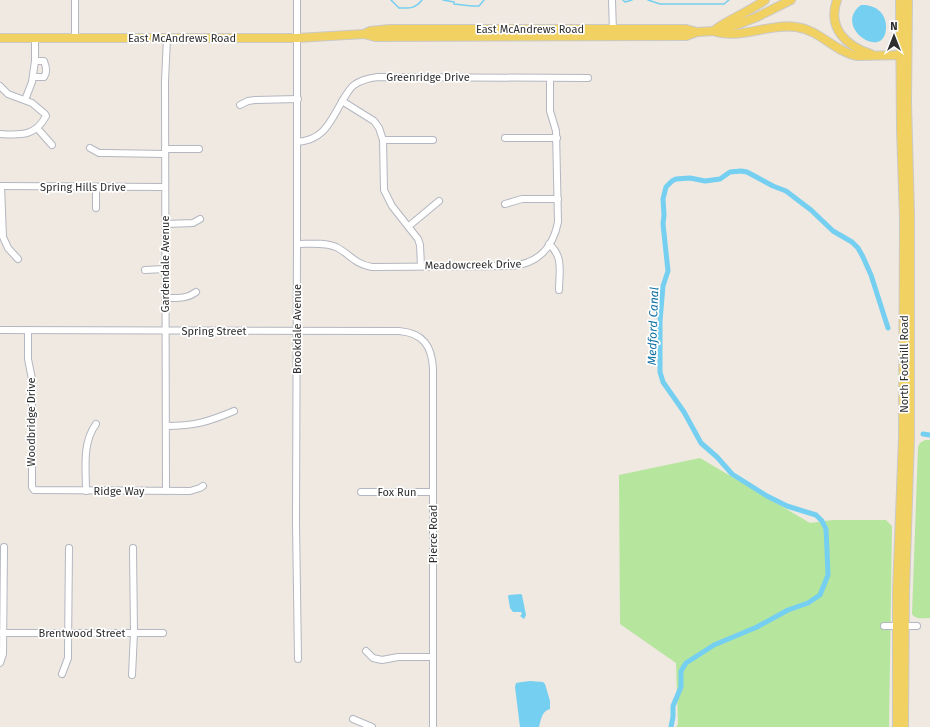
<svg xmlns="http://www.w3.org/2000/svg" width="930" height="727" viewBox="0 0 930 727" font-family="'Fira Sans',sans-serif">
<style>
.green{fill:#b6e59e}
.water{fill:#75cff0}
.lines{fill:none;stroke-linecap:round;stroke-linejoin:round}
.stream{stroke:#75cff0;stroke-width:1.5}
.canal{stroke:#75cff0;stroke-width:5}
.minor-casing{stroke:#b4b7c1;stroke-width:8}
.major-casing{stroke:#c9c9c9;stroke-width:10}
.minor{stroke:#fff;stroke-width:6}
.major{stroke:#f2d163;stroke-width:8}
.labels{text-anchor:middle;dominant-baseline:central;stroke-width:3.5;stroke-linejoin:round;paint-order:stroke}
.street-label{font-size:11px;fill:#2e2e2e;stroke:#fff}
.water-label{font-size:12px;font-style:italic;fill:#0d6fa3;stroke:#fff}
</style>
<rect width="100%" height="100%" fill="#efe9e1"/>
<!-- green -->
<g class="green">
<path d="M925 440H930V618C923 618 916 620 912 614L918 447 920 443Z"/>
<path d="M700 458 810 523 833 520H886L892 526 889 727H676L678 724 676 663 620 624 619 475Z"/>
</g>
<!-- water -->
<g class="water">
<path d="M861 5C875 4 887 13 886 29 883 62 832 26 861 5Z"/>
<path d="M521 594 522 595 526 615 524 619 520 616 522 614 521 612H513L510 608 508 596 509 595Z"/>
<path d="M530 681 543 682 545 684 550 701V709C542 711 541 719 539 727H520L515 687 516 683 522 682Z"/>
</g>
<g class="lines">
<!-- stream -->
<g class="stream">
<path d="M391 0 399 8C410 8 415 9 422 0"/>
<path d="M443 0 454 2V4L472 6H479L484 0"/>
<path d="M623 0 625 2 632 0"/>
<path d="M648 0 660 4H724L729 0"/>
</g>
<!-- canal -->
<g class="canal">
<path d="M923 434 930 435"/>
<path d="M671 727 673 717V706L681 687V671L686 663 714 645 757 627 788 610 808 603 820 595 828 575 827 550 826 529 822 521 816 515 787 506 767 496 732 474 717 457 701 443 684 412 663 382 660 372V321L663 286 668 271 663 224 664 215 663 199 666 187 672 181 676 179 690 178 705 181 720 179 730 172 741 171 747 172 773 186 786 191 811 210 833 231 852 242 858 248 863 257 871 275 888 328"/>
</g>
<defs>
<g id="minor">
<path d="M75 0V38"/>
<path d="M297 0V244L296 522 298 659"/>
<path d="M612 0 613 32"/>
<path d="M33 77H44C47 73 46 66 44 61H35"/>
<path d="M0 86 8 94 32 103 45 114 46 116C35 137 20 135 0 134"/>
<path d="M25 100 32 82 35 61V38"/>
<path d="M342 101 374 121 379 128 383 140 384 190 392 206 418 239 420 245 421 266"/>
<path d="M240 105 248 101 255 100 298 99"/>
<path d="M37 128 52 145"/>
<path d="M505 138H557"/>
<path d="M383 140H433"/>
<path d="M297 142C325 140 330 121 343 100 346 95 349 89 354 85 361 80 369 78 378 77L588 78"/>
<path d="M90 148 99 153H106L165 154"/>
<path d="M165 149H199"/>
<path d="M0 186 165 187"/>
<path d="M1 186 3 237 8 248 18 259"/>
<path d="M96 187V208"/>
<path d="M505 204 522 199H558"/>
<path d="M165 224 193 223 200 219"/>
<path d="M409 226 439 201"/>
<path d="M297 244C309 244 325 242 336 247 350 254 354 264 372 267L511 266C537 264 553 248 558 222L556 131 550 111V78"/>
<path d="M549 244C564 257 559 272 559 290"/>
<path d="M145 270 165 269"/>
<path d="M165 298C177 298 187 299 196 292"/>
<path d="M0 330 399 331C423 333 432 346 433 369V727"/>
<path d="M28 330V359L32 379V487L34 490 190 491 200 488 203 486"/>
<path d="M166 426C194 426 208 422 234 411"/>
<path d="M86 491C86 468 82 443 96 424"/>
<path d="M166 491 165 81 167 38"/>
<path d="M361 492H433"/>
<path d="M884 626H917"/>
<path d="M0 633H163"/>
<path d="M366 651 373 658 382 660 398 657H433"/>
<path d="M0 663 3 654 4 547"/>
<path d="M62 674 68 658V650L69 548"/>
<path d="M132 675 134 633 133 548"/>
<path d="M353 719 372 727"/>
</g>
<g id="major">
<path d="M837 0C827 28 846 46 871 54"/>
<path d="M716 29C731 18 749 12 765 0"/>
<path d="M716 32C743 39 770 23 796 27 820 30 835 52 857 56L904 55"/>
<path d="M364 34 370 31 390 29H686L697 32"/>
<path d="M0 38H297L364 34 375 37 686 36 697 32 714 31 736 25 757 17 791 0"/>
<path d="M897 727V592L903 438 904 218 901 129 900 0"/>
<path d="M904 727 905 592 910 438V215L907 102 908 0"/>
</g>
</defs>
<!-- minor casing -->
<use href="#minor" class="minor-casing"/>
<!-- major casing -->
<use href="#major" class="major-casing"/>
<!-- minor -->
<use href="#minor" class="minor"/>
<!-- major -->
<use href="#major" class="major"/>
</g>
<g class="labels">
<!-- street labels -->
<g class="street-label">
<text x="530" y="29">East McAndrews Road</text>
<text x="182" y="38">East McAndrews Road</text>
<text x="428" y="77">Greenridge Drive</text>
<text x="83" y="187">Spring Hills Drive</text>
<text transform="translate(165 264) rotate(-90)">Gardendale Avenue</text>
<text transform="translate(473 265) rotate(-1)">Meadowcreek Drive</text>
<text transform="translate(297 329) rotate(-90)">Brookdale Avenue</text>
<text x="214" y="331">Spring Street</text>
<text transform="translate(904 364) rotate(-90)">North Foothill Road</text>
<text transform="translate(31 422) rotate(-90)">Woodbridge Drive</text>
<text x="119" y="491">Ridge Way</text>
<text x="397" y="492">Fox Run</text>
<text transform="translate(433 534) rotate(-90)">Pierce Road</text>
<text x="82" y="633">Brentwood Street</text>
</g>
<!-- water labels -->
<g class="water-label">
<text transform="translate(653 326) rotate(-88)">Medford Canal</text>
</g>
</g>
<!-- north arrow -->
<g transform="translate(894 36)" stroke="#ffffff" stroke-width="3" paint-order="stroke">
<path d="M0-3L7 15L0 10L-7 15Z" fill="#2e2e2e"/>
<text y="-6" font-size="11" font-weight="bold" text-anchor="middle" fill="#2e2e2e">N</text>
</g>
</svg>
